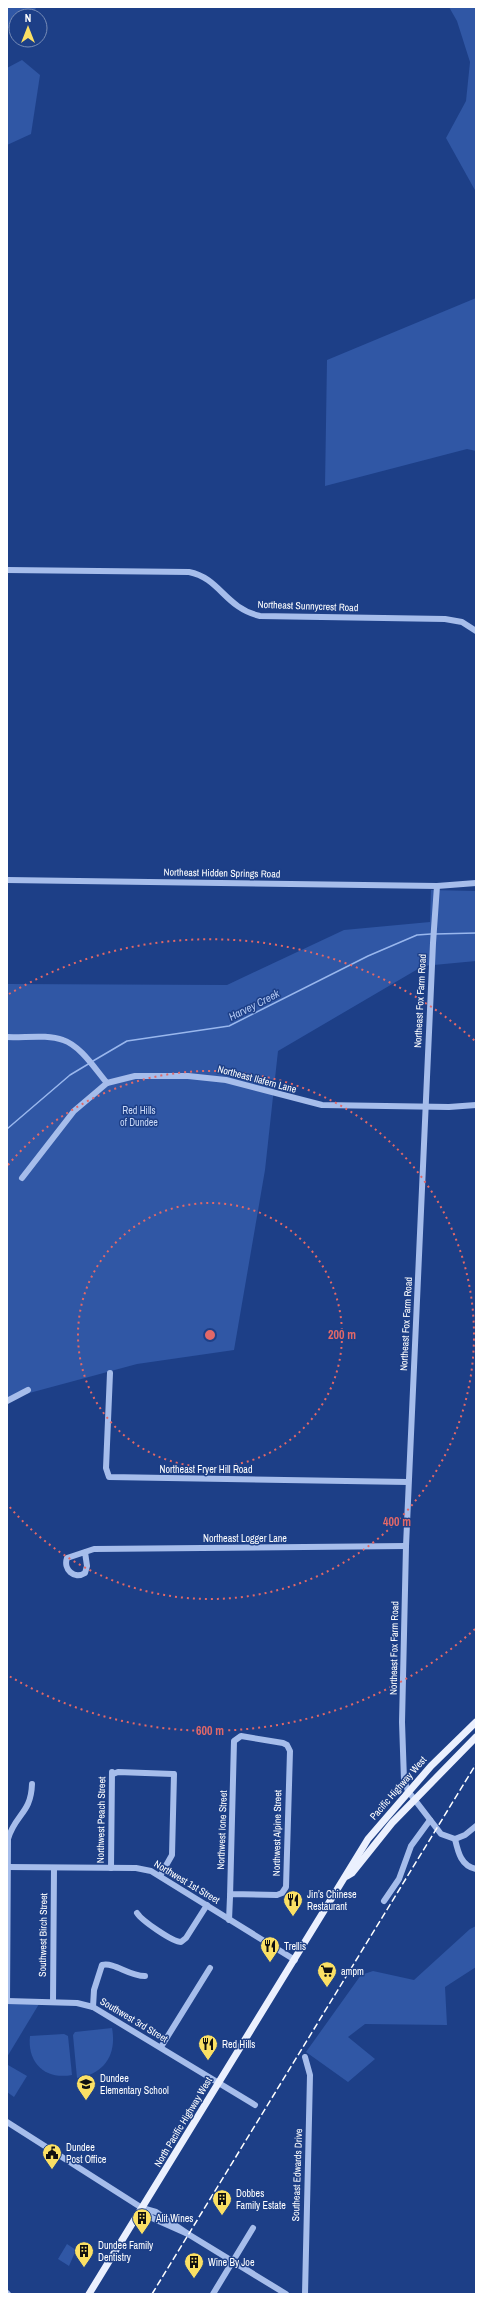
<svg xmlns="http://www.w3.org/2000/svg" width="483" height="2301" viewBox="0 0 483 2301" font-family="'Archivo Narrow',sans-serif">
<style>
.green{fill:#3057a5}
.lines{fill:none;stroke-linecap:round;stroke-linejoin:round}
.stream{stroke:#99b7ed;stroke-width:1.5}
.minor{stroke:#a6bdeb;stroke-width:6}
.major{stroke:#ebf0fe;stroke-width:7}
.rail{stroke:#fff;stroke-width:1.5;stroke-dasharray:7 3;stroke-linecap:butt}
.ring{fill:none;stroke:#e26868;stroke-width:2;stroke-dasharray:2 4}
.labels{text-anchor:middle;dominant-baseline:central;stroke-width:3;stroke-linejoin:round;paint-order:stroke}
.street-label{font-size:10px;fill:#fff;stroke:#1d3f87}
.park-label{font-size:10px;fill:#cbdaf8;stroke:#1d3f87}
.poi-label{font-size:10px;fill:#fff;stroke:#1d3f87;text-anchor:start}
.water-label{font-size:11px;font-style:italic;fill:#b2c8f3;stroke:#1d3f87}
.centre{fill:#e26868;stroke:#1d3f87;stroke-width:2}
.ring-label{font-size:12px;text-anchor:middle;font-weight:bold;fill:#e26868;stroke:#1d3f87;stroke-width:3;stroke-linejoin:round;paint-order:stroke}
</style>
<rect width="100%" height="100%" fill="#1d3f87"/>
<!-- green -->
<g class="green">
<path d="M7 7H36L34 16H16V28H7Z"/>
<path d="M449 7H476V192L446 138 466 101 470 62 457 21Z"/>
<path d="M22 60 40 75 31 134 7 145V68Z"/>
<path d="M476 298V451L467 449 325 486 327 360Z"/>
<path d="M431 890 476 891V961L423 966 278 1051 265 1170 234 1350 137 1364 7 1399V984L227 985 344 930 430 922Z"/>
<path d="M476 1926V1967L445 1987 447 2025 365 2024 348 2037 375 2059 348 2082 306 2052 361 1975 373 1971 414 1980 470 1929Z"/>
<path d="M7 2004H39L7 2057Z"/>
<path d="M112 2028C117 2055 104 2074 77 2078L73 2035 75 2032Z"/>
<path d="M64 2034 68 2036 72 2075C45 2080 27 2063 30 2036Z"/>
<path d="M8 2065 27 2076 14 2097 7 2092Z"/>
<path d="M67 2244 76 2250 69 2266 58 2259Z"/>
</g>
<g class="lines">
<!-- stream -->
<g class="stream">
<path d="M435 934 476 933"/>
<path d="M93 1061 127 1041 229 1026 368 956 417 935 431 934"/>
<path d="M7 1129 70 1075 90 1063"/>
</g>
<!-- minor -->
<g class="minor">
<path d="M7 570 189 572C220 578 225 608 260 616L445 619 462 622 476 631"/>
<path d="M7 880 437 886 476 883"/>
<path d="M437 886 433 943 406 1546 402 1722 404 1780 408 1791 441 1834 455 1839 465 1835 476 1826"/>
<path d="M7 1037C24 1038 47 1034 63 1040 81 1046 95 1069 107 1083L135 1076H188L226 1080 322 1105 449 1107 476 1105"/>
<path d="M22 1178 74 1111 107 1083"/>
<path d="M110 1373 106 1468 109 1477 408 1482"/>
<path d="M7 1401 28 1390"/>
<path d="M85 1552 87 1566 85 1573C74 1580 63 1569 67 1558L94 1549 406 1546"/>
<path d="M113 1774 118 1772 173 1774"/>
<path d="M455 1839C458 1852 461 1866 476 1869"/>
<path d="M7 1867 136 1868 151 1871 295 1960"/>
<path d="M111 1868 112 1772"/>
<path d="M160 1876 172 1855 174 1774"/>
<path d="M384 1901 399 1879 411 1846 430 1820"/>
<path d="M137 1913C142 1921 173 1942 181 1942L186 1938 207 1905"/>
<path d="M229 1920 230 1897 234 1741 241 1736 283 1743 287 1745 290 1751 286 1887 282 1893 277 1895 230 1894"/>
<path d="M7 2001 77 2003 93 2007 255 2105"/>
<path d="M7 2001 8 1839C15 1814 31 1814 32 1784"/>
<path d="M53 2002 54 1868"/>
<path d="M93 2007 94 1990 102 1965C115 1962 128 1976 145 1976"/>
<path d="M161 2047 210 1968"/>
<path d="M7 2122 142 2208 152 2218 188 2234"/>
<path d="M142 2208 156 2212 188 2234 286 2294"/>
<path d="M7 2293 8 2294"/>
<path d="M213 2294 253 2228"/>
<path d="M305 2294 310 2075 305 2057"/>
</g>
<!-- major -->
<g class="major">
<path d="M347 1876 352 1873 392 1823 476 1737"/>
<path d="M89 2294 368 1839 431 1766 476 1722"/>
</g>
<!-- rail -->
<path class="rail" d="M152 2294 476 1764"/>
</g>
<!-- distance rings -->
<g class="ring">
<circle cx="210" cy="1335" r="132"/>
<path d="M8 1165A264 264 0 1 1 8 1505"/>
<path d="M475 1629A396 396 0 0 1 9 1676M9 994A396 396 0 0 1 475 1041"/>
</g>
<!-- icons -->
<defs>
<symbol id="restaurant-pin" viewBox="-11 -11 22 30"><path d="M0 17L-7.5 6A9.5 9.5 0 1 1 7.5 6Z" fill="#fbe064" stroke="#1d3f87"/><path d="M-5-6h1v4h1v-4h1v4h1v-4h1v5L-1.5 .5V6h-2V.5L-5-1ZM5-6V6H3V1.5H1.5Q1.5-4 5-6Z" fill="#111"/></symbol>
<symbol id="supermarket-pin" viewBox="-11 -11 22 30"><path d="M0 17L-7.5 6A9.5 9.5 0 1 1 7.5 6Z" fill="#fbe064" stroke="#1d3f87"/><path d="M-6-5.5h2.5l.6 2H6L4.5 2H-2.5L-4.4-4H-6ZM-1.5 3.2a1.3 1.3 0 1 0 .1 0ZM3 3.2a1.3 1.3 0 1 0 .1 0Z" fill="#111"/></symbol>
<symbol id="school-pin" viewBox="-11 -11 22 30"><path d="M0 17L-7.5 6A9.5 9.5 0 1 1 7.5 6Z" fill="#fbe064" stroke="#1d3f87"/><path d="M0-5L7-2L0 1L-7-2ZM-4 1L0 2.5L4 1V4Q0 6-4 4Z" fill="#111"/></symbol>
<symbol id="civic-pin" viewBox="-11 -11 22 30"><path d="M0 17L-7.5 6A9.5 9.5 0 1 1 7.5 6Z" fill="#fbe064" stroke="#1d3f87"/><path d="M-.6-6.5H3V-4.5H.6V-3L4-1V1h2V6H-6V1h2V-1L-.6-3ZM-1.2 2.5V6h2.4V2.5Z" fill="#111"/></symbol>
<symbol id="building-pin" viewBox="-11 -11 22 30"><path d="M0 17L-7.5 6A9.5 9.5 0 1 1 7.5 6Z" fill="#fbe064" stroke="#1d3f87"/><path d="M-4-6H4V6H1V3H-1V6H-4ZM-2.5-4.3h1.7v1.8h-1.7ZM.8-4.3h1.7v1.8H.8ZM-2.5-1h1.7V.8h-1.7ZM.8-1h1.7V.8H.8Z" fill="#111"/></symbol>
</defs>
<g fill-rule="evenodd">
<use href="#restaurant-pin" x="282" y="1889" width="22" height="30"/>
<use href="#restaurant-pin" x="259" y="1935" width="22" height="30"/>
<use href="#supermarket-pin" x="316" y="1960" width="22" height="30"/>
<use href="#restaurant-pin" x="197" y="2033" width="22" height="30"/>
<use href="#school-pin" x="75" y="2073" width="22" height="30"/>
<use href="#civic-pin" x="41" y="2142" width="22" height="30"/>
<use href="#building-pin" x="211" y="2188" width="22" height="30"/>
<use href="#building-pin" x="131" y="2207" width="22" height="30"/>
<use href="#building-pin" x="73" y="2240" width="22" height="30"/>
<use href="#building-pin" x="183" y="2251" width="22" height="30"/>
</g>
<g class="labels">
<!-- street labels -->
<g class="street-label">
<text transform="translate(308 606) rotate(2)">Northeast Sunnycrest Road</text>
<text transform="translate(222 873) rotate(1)">Northeast Hidden Springs Road</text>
<text transform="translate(420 1001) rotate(-87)">Northeast Fox Farm Road</text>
<text transform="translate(257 1079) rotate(15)">Northeast Ilafern Lane</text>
<text transform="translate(406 1324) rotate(-87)">Northeast Fox Farm Road</text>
<text x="206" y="1469">Northeast Fryer Hill Road</text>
<text x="245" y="1538">Northeast Logger Lane</text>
<text transform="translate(394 1648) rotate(-89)">Northeast Fox Farm Road</text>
<text transform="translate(398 1788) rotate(-49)">Pacific Highway West</text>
<text transform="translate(101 1820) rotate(-89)">Northwest Peach Street</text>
<text transform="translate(222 1830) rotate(-88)">Northwest Ione Street</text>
<text transform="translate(277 1833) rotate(-89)">Northwest Alpine Street</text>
<text transform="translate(187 1882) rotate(31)">Northwest 1st Street</text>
<text transform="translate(43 1935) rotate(-89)">Southwest Birch Street</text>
<text transform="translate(134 2020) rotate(31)">Southwest 3rd Street</text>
<text transform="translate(183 2122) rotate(-59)">North Pacific Highway West</text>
<text transform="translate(297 2175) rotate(-88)">Southeast Edwards Drive</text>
</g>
<!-- park labels -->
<g class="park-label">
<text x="139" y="1110">Red Hills<tspan x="139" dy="12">of Dundee</tspan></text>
</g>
<!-- poi labels -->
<g class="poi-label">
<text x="307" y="1894">Jin’s Chinese<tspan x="307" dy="12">Restaurant</tspan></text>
<text x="284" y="1946">Trellis</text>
<text x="341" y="1971">ampm</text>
<text x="222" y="2044">Red Hills</text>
<text x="100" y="2078">Dundee<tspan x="100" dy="12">Elementary School</tspan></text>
<text x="66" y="2147">Dundee<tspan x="66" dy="12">Post Office</tspan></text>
<text x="236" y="2193">Dobbes<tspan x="236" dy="12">Family Estate</tspan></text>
<text x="156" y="2218">Alit Wines</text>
<text x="98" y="2245">Dundee Family<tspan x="98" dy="12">Dentistry</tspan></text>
<text x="208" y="2262">Wine By Joe</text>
</g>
<!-- water labels -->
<g class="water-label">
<text transform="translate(254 1005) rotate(-27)">Harvey Creek</text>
</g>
</g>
<circle cx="210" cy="1335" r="6" class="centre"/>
<g class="ring-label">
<text x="342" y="1339">200 m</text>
<text x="397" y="1526">400 m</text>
<text x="210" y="1735">600 m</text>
</g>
<!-- border -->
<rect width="483" height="2301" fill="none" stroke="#ffffff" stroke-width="16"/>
<!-- north arrow -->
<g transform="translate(28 28)"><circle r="19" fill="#1d3f87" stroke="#778cb7"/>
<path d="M0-3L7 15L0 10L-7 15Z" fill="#fbe064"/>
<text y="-6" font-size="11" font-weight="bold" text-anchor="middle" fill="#ffffff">N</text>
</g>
</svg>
